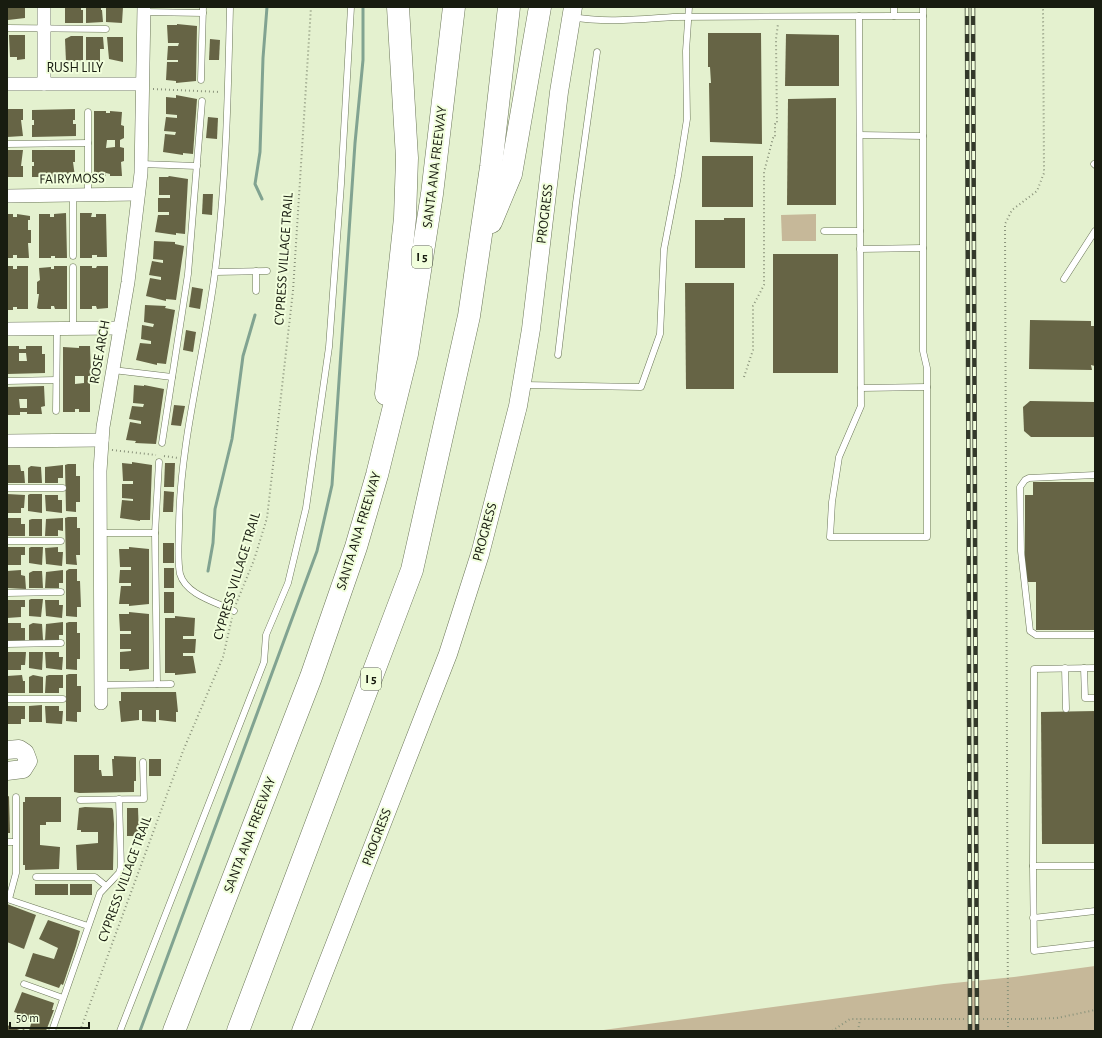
<svg xmlns="http://www.w3.org/2000/svg" width="1102" height="1038" viewBox="0 0 1102 1038" font-family="'Alegreya Sans',sans-serif">
<style>
.green{fill:#c6b899}
.lines{fill:none;stroke-linecap:round;stroke-linejoin:round}
.stream{stroke:#81a391;stroke-width:3}
.building{fill:#666445;fill-rule:evenodd}
.lane-casing{stroke:#6b7658;stroke-width:7}
.street-casing{stroke:#6b7658;stroke-width:14}
.secondary-casing{stroke:#6b7658;stroke-width:19}
.highway-casing{stroke:#6b7658;stroke-width:23}
.path{stroke:#8a937b;stroke-width:2;stroke-dasharray:1 3;stroke-linecap:butt}
.lane{stroke:#fff;stroke-width:6}
.street{stroke:#fff;stroke-width:13}
.secondary{stroke:#fff;stroke-width:18}
.highway{stroke:#fff;stroke-width:22}
.rail-casing{stroke:#33392a;stroke-width:4.5}
.rail{stroke:#f1fedc;stroke-width:3;stroke-dasharray:9;stroke-linecap:butt}
.path-bridge{stroke:#8a937b;stroke-width:2;stroke-dasharray:1 3;stroke-linecap:butt}
.labels{text-anchor:middle;dominant-baseline:central;stroke-width:4;stroke-linejoin:round;paint-order:stroke}
.shield{fill:#f1fedc;stroke:#59604d;stroke-width:1}
.shield-label{font-size:13px;font-weight:bold;fill:#181c10}
.street-label{font-size:14px;fill:#181c10;stroke:#f1fedc}
</style>
<rect width="100%" height="100%" fill="#e4f1cf"/>
<!-- green -->
<g class="green">
<path d="M816 214V241H782L781 215Z"/>
<path d="M1095 966V1031H596L944 984 1014 977Z"/>
</g>
<g class="lines">
<!-- stream -->
<g class="stream">
<path d="M262 199 255 184 260 152 263 58 267 7"/>
<path d="M208 571 213 543 215 509 232 439 243 356 255 315"/>
<path d="M140 1031 317 551 332 485 355 143 363 60V7"/>
</g>
</g>
<!-- building -->
<g class="building">
<path d="M8 7H25V18L8 20Z"/>
<path d="M65 7H81V10H83V23H65Z"/>
<path d="M86 7H101V10H102L103 22 86 23Z"/>
<path d="M106 7H123L122 23 106 22Z"/>
<path d="M177 24 197 26 196 81 176 83V81L166 80 167 62H178V60H167L168 46H178L179 43H168L167 25H177Z"/>
<path d="M708 33H761L762 144 710 142 709 83H711L710 67H708Z"/>
<path d="M786 34 839 35V86H785Z"/>
<path d="M9 35H25V59L17 60V57H10Z"/>
<path d="M71 36H83V60L66 62 65 39Z"/>
<path d="M86 37H103L104 49H100V62L86 60Z"/>
<path d="M107 37H123V62L109 59Z"/>
<path d="M210 39 220 40 219 60H209Z"/>
<path d="M176 95 197 99 193 154 183 153V155L163 152 165 134 175 135 176 132 164 131 166 117 177 118V115L166 114V97L176 98Z"/>
<path d="M836 98V205H787L788 99Z"/>
<path d="M7 109H23V120H21L23 136 7 137Z"/>
<path d="M75 109V120H73V124H76V136L32 137V125H34V120H32V110Z"/>
<path d="M94 111H106V113H110V111L122 112 121 125 124 126V138L120 140V147L124 148V161L121 162 122 176H110V174L106 173V176H94ZM107 140H115V147L106 148Z"/>
<path d="M208 117 218 118 217 139 206 138Z"/>
<path d="M7 150H23L21 166H23V177H7Z"/>
<path d="M32 150H75V162H73L75 177H32V166H34V162H32Z"/>
<rect x="702" y="156" width="51" height="51"/>
<path d="M169 176 188 179 185 234 176 233V235L155 232 158 215H169V212H158V198H170V195H159V177H168Z"/>
<path d="M203 194H213L212 215 202 214Z"/>
<path d="M66 213 67 258H55V256H51V258H39V214H50V217H54V214Z"/>
<path d="M80 213H92L91 217H96V214H106L107 257H97V255H92V258H80Z"/>
<path d="M7 214H13V217H17V214L30 216V220H28V230H31V243H28L29 258H17V255H13V258H7Z"/>
<path d="M724 218H745V268H695V220H724Z"/>
<path d="M154 241 175 242V244L184 246 176 300 166 299V301L146 296 150 278 161 280V277L149 275 152 261 163 263V260L153 259Z"/>
<rect x="773" y="254" width="65" height="119"/>
<path d="M7 266H13V269H17V266H28V309H17V307H13V310H7Z"/>
<path d="M54 266H67V309H55L54 306H51V309H39L37 308 39 294H37V282L40 280 39 268 51 267V269H54Z"/>
<path d="M80 266H92V268H96L97 266H108V308L97 309 96 306H92V309H80Z"/>
<path d="M685 283H734V389H686Z"/>
<path d="M192 287 203 289 200 309 189 307Z"/>
<path d="M145 305 166 306 165 308 175 310 166 364 157 363V365L136 360 140 343 151 344V341L141 339 142 325 153 327 154 324 144 322Z"/>
<path d="M1030 320 1091 321V326H1095V366L1091 365 1092 370 1029 369Z"/>
<path d="M186 330 196 332 193 352 183 350Z"/>
<path d="M7 346H19V349H26V346H42V354H45V373L7 374ZM19 353H26L27 361H19Z"/>
<path d="M79 346H90L91 376H88V383H90V412H79V409H75V412H63V347L79 348ZM75 376H84V383L75 384Z"/>
<path d="M134 385 144 386V385L164 389 156 444 135 443 136 441 126 440 130 422 141 424V421L129 419 132 406 143 407 144 404 133 403Z"/>
<path d="M44 386 45 406 41 407 42 414H27V412H20V415H7V387ZM19 399H27V408H20Z"/>
<path d="M1030 401 1095 402V437H1031L1024 431 1023 407Z"/>
<path d="M174 405 185 406 181 426 171 425Z"/>
<path d="M132 462 152 465 150 520H140V521L120 518 122 500 133 501V499L122 498V484H133V481H123L122 463 132 464Z"/>
<path d="M165 463H175L174 487H164Z"/>
<path d="M68 464H76V476H80V502H76V512L66 511 65 465Z"/>
<path d="M7 465H20L21 471H24L25 483H7Z"/>
<path d="M63 465V478H58V483H45V467Z"/>
<path d="M31 466 41 467 42 483H28V468Z"/>
<path d="M1033 482H1095V630H1036V582H1025V495H1033Z"/>
<path d="M164 491 174 492 173 512H163Z"/>
<path d="M7 494 25 495 24 508H21V513H7Z"/>
<path d="M30 494H42V513L28 511V495Z"/>
<path d="M45 495H58V500H62V513L46 511Z"/>
<path d="M68 517H77V528H80V555H76L77 565 66 564 65 518Z"/>
<path d="M7 518H21V524H25V536H7Z"/>
<path d="M63 518V531L58 530V536H45L46 519Z"/>
<path d="M32 519H42V536H29V520Z"/>
<rect x="163" y="543" width="11" height="20"/>
<path d="M7 547H25V555H21V565H7Z"/>
<path d="M31 547H43L42 565 29 563V548Z"/>
<path d="M58 547V552H63L62 566 46 564 45 548Z"/>
<path d="M129 547 149 549V604L129 606V604H119L121 586H131V583H119L120 570H131V567H120L119 549H129Z"/>
<rect x="164" y="568" width="10" height="20"/>
<path d="M69 569H77V581H80L81 607H77V617L66 616V571Z"/>
<path d="M21 570V575L25 576 26 589 7 588V571Z"/>
<path d="M63 570V583H59V588H45L46 572Z"/>
<path d="M33 571H42L43 588H29V573Z"/>
<rect x="164" y="592" width="10" height="21"/>
<path d="M31 599H43L41 617 29 616V600Z"/>
<path d="M7 600H25V607H21V617L7 618Z"/>
<path d="M45 600H59V605H63L62 618 46 616Z"/>
<path d="M129 612 149 614V669L129 671V669H120V652L131 651V649H120V634H131V631H120L119 614H129Z"/>
<path d="M175 616 195 618 194 636H183V639H196L195 653H183V656H193L196 673 175 675V673H165V618H175Z"/>
<path d="M63 622V635H59V640L45 641 46 624Z"/>
<path d="M69 622H77V633H80V659H77V670L66 669V623Z"/>
<path d="M7 623H21V628H25V641H7Z"/>
<path d="M33 623 42 624 43 640H29V625Z"/>
<path d="M7 652H26L25 665H21V670H7Z"/>
<path d="M29 652H43L42 670 29 668Z"/>
<path d="M45 652H59V657H63L62 670 46 668Z"/>
<path d="M69 674H77V686H81V712H77V722L66 721V675Z"/>
<path d="M22 675 23 681H25V693H7V676Z"/>
<path d="M33 675 43 677V693H29V677Z"/>
<path d="M49 675H63V688H59V693H45L46 676Z"/>
<path d="M121 692H176L178 712H176V722L159 720V710H156V722L142 721V710H139V720L121 722 119 701H121Z"/>
<path d="M42 705V722H29V706Z"/>
<path d="M7 706H25V719H21V724H7Z"/>
<path d="M45 706H59V711H63L62 724 46 723Z"/>
<path d="M1095 711V844H1042L1041 712Z"/>
<path d="M74 755H99V770H101L102 776H113L112 759H114V756L136 757V781H134V792L79 793 74 792Z"/>
<rect x="149" y="759" width="12" height="17"/>
<path d="M9 796 10 833H7V797Z"/>
<path d="M25 797H61V822H46V825H40V845L60 847 59 869 25 870V865H23V802H25Z"/>
<path d="M85 807 112 808 113 810 114 824 113 870H77L76 845 98 843V832H81V830H77L79 808Z"/>
<path d="M127 808H138L139 836H127Z"/>
<rect x="35" y="884" width="33" height="11"/>
<rect x="70" y="884" width="22" height="11"/>
<path d="M7 904 36 915 24 949 7 942Z"/>
<path d="M48 920 80 931 76 946 63 985 61 984 59 988 25 976 33 953 54 959 58 948 39 939Z"/>
<path d="M22 992 54 1003 52 1010H54L46 1031H29L32 1020 17 1015V1013L14 1012Z"/>
<path d="M7 1025 22 1031 23 1029 27 1031H7Z"/>
</g>
<g class="lines">
<defs>
<g id="lane">
<path d="M230 7C228 95 226 185 215 272 204 357 180 441 179 526 179 541 177 559 180 574 186 595 216 602 234 611"/>
<path d="M894 7V16H923V7"/>
<path d="M144 12 203 13"/>
<path d="M859 16 861 406 839 457 832 502 830 537H927V368L923 351V16"/>
<path d="M572 17C605 23 641 19 673 17L894 16"/>
<path d="M7 28 106 29"/>
<path d="M201 80 203 7"/>
<path d="M860 135 923 136"/>
<path d="M7 144 88 143"/>
<path d="M141 164 197 166"/>
<path d="M1094 164 1095 165"/>
<path d="M88 195V112"/>
<path d="M824 231H860"/>
<path d="M860 249 923 248"/>
<path d="M73 256V195"/>
<path d="M215 272 267 271"/>
<path d="M1064 279 1095 231"/>
<path d="M256 291V271"/>
<path d="M73 328V267"/>
<path d="M558 355 576 203 597 52"/>
<path d="M113 370 172 377"/>
<path d="M7 381 56 380"/>
<path d="M524 385 641 387 660 334 664 249 678 176 687 119 686 51 689 7"/>
<path d="M861 388 927 387"/>
<path d="M56 411 57 328"/>
<path d="M162 443 188 274 202 101"/>
<path d="M1095 475 1029 478 1025 480 1020 487 1021 551 1030 631 1036 635H1095"/>
<path d="M7 488H63"/>
<path d="M101 533H155"/>
<path d="M7 541H61"/>
<path d="M7 593 61 592"/>
<path d="M7 644 61 643"/>
<path d="M1065 668 1066 709"/>
<path d="M1084 668 1085 698H1095"/>
<path d="M1095 668 1034 669 1033 866H1095"/>
<path d="M157 684 155 533 159 462"/>
<path d="M101 685 171 684"/>
<path d="M7 699H63"/>
<path d="M80 800 144 799 143 762"/>
<path d="M7 842H15"/>
<path d="M1033 866 1034 951 1095 944"/>
<path d="M36 877H95L106 886"/>
<path d="M7 899 88 926"/>
<path d="M9 899 16 873V797"/>
<path d="M1033 918 1095 911"/>
<path d="M24 984 63 998"/>
<path d="M52 1031 100 893 119 873 121 867 119 799"/>
<path d="M120 1031 264 662 266 635 288 583 306 508 329 347 341 184 351 7"/>
</g>
<g id="street">
<path d="M44 7V84"/>
<path d="M7 84H142"/>
<path d="M7 196 138 194"/>
<path d="M7 329 120 328"/>
<path d="M7 441 102 440"/>
<path d="M101 703 100 471 103 427 128 282 141 173 144 7"/>
</g>
<g id="secondary">
<path d="M7 750 19 749 25 753 28 761 23 769 7 771"/>
<path d="M301 1031 448 654 480 554 518 406 531 329 559 92 573 7"/>
</g>
<g id="highway">
<path d="M491 222 511 174 540 7"/>
<path d="M386 394 405 218 407 158 398 7"/>
<path d="M174 1031 311 677 356 547 377 475 407 354 432 194 454 7"/>
<path d="M238 1031 412 570 469 316 491 167 509 7"/>
</g>
</defs>
<!-- lane casing -->
<use href="#lane" class="lane-casing"/>
<!-- street casing -->
<use href="#street" class="street-casing"/>
<!-- secondary casing -->
<use href="#secondary" class="secondary-casing"/>
<!-- highway casing -->
<use href="#highway" class="highway-casing"/>
<!-- path -->
<g class="path">
<path d="M153 89 220 92"/>
<path d="M744 377 753 350V306L764 285V172L773 138H775V124H777L776 39 778 24"/>
<path d="M112 450 156 455"/>
<path d="M164 456 178 458"/>
<path d="M236 604 254 560 267 518 293 291 311 7"/>
<path d="M1033 1019 1057 1018 1095 1010"/>
<path d="M80 1031 183 751 223 657 232 618"/>
<path d="M832 1031 850 1019H899"/>
<path d="M858 1031 860 1019"/>
<path d="M1008 1031 1005 224 1012 210 1037 191 1044 173 1043 7"/>
</g>
<!-- lane -->
<use href="#lane" class="lane"/>
<!-- street -->
<use href="#street" class="street"/>
<!-- secondary -->
<use href="#secondary" class="secondary"/>
<!-- highway -->
<use href="#highway" class="highway"/>
<defs>
<g id="rail">
<path d="M967 7 970 1031"/>
<path d="M973 7 977 1031"/>
</g>
</defs>
<!-- rail casing -->
<use href="#rail" class="rail-casing"/>
<!-- rail -->
<use href="#rail" class="rail"/>
<!-- path-bridge -->
<path class="path-bridge" d="M899 1019H1033"/>
</g>
<g class="labels">
<!-- shield labels -->
<g class="shield">
<rect x="412" y="246" width="20" height="22" rx="3"/>
<rect x="361" y="668" width="20" height="22" rx="3"/>
</g>
<g class="shield-label">
<text x="422" y="257">I 5</text>
<text x="371" y="679">I 5</text>
</g>
<!-- street labels -->
<g class="street-label">
<text x="75" y="68">RUSH LILY</text>
<text transform="translate(435 167) rotate(-83)">SANTA ANA FREEWAY</text>
<text transform="translate(72 179) rotate(-1)">FAIRYMOSS</text>
<text transform="translate(545 214) rotate(-83)">PROGRESS</text>
<text transform="translate(284 259) rotate(-86)">CYPRESS VILLAGE TRAIL</text>
<text transform="translate(100 352) rotate(-80)">ROSE ARCH</text>
<text transform="translate(359 531) rotate(-73)">SANTA ANA FREEWAY</text>
<text transform="translate(485 532) rotate(-75)">PROGRESS</text>
<text transform="translate(237 576) rotate(-73)">CYPRESS VILLAGE TRAIL</text>
<text transform="translate(250 835) rotate(-69)">SANTA ANA FREEWAY</text>
<text transform="translate(377 837) rotate(-69)">PROGRESS</text>
<text transform="translate(125 879) rotate(-70)">CYPRESS VILLAGE TRAIL</text>
</g>
</g>
<!-- border -->
<rect width="1102" height="1038" fill="none" stroke="#181c10" stroke-width="16"/>
<!-- scale -->
<path d="M10 1022v6h79v-6" fill="none" stroke="#181c10" stroke-width="2"/>
<text x="16" y="1022" font-size="12" fill="#181c10" stroke="#f1fedc" stroke-width="3" paint-order="stroke">50 m</text>
</svg>
